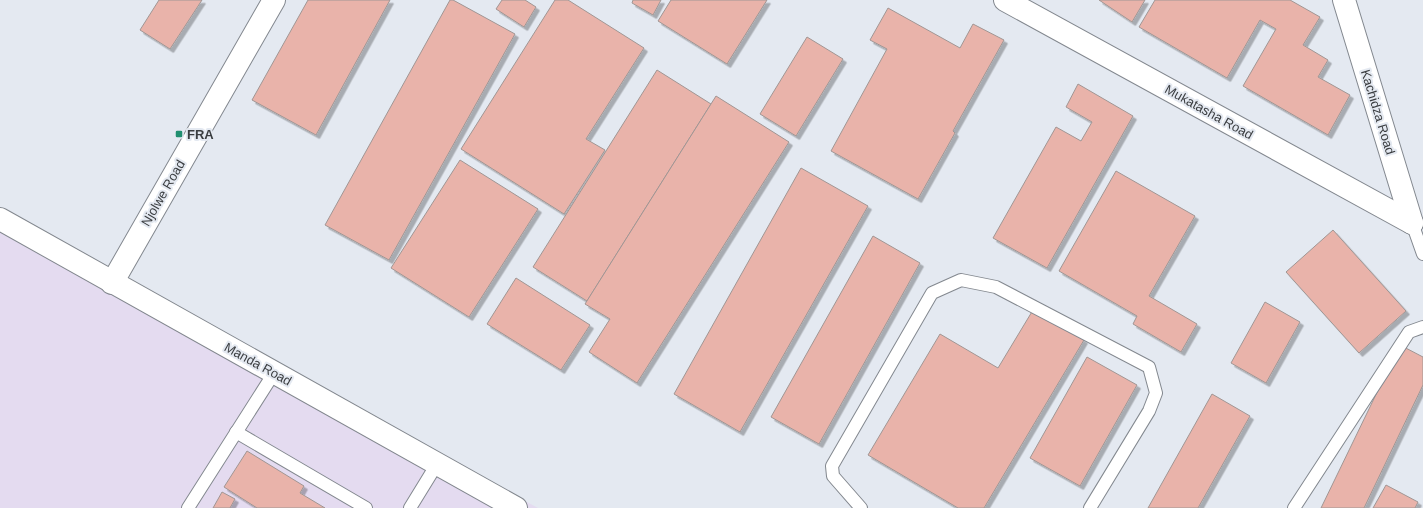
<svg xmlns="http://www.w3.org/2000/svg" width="1423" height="508" viewBox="0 0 1423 508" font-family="Helvetica,sans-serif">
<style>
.industrial{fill:#e4dbf0}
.building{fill:#e9b3aa;stroke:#a09694;filter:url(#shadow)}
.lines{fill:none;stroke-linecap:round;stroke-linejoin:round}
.lane-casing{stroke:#83888f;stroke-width:14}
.street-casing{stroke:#83888f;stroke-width:24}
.lane{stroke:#fff;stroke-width:12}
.street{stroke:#fff;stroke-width:22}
.poi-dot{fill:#208f70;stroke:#e4e9f1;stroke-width:1.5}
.labels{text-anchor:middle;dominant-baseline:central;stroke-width:4;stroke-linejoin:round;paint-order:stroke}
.street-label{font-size:13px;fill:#3a3d40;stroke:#e4e9f1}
.poi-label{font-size:13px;font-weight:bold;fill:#3a3d40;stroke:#e4e9f1;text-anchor:start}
</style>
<defs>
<filter id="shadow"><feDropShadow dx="3.5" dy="3.5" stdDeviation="0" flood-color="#0004"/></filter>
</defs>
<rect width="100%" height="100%" fill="#e4e9f1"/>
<!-- industrial -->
<path class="industrial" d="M0 212 114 277 538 508H0Z"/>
<!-- building -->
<g class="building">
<path d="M159 0H202L170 49 140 30Z"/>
<path d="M308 0H390L316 135 252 100Z"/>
<path d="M450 0H453L515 34 389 260 325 225Z"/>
<path d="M502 0H525L536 7 524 27 496 9Z"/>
<path d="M555 0H568L644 48 586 139 605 150 564 214 461 149Z"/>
<path d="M633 0H661L653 15 632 3Z"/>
<path d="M671 0H767L727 64 658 21Z"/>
<path d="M1099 0H1145L1132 22Z"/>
<path d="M1155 0H1290L1320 17 1303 45 1328 60 1318 77 1350 95 1328 135 1243 86 1276 29 1260 20 1227 78 1139 27Z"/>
<path d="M888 8 960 48 973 24 1004 40 953 131 955 133 918 199 831 151 887 49 870 40Z"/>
<path d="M807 37 843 59 796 136 760 114Z"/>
<path d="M657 70 711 104 587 301 533 267Z"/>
<path d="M1078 84 1133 116 1047 268 993 238 1056 127 1081 141 1092 122 1066 107Z"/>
<path d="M716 96 789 142 637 383 589 352 610 319 585 304Z"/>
<path d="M460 160 538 209 469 317 391 268Z"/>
<path d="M801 168 868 206 740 432 674 394Z"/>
<path d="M1116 171 1195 216 1149 296 1197 324 1181 352 1133 324 1137 316 1059 271Z"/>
<path d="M1333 230 1406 311 1359 353 1286 272Z"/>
<path d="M873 236 920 263 819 444 771 417Z"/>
<path d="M516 278 590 325 561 370 487 324Z"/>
<path d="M1265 302 1300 322 1266 383 1231 363Z"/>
<path d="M1033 310 1084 340 984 508H958L868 455 940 334 998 368Z"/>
<path d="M1400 345 1423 357V385L1364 508H1321Z"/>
<path d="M1087 357 1137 385 1080 486 1030 458Z"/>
<path d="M1212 394 1250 416 1198 508H1148Z"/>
<path d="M247 451 304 486 300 493 325 508H257L224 487Z"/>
<path d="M1386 485 1418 502 1415 508H1373Z"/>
<path d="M222 492 235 499 230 508H213Z"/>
</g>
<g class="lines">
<defs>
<g id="lane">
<path d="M1412 223 1423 254"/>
<path d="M236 432 366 508"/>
<path d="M188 508 274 373"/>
<path d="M410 508 437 464"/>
<path d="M861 508 833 476 832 466 932 293 961 280 996 287 1149 367 1156 393 1149 411 1090 508"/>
<path d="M1294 508 1409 332 1423 327"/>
</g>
<g id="street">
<path d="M1005 0 1412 223"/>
<path d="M1344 0 1412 223"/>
<path d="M0 219 516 508"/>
<path d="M112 283 274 0"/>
</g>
</defs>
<!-- lane casing -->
<use href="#lane" class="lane-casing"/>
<!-- street casing -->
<use href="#street" class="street-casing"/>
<!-- lane -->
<use href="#lane" class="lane"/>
<!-- street -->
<use href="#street" class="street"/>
</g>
<!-- markers -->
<rect class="poi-dot" x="175" y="130" width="8" height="8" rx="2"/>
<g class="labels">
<!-- street labels -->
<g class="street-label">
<text transform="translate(1209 112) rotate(29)">Mukatasha Road</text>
<text transform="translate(1378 112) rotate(73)">Kachidza Road</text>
<text transform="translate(163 193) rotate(-60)">Njolwe Road</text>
<text transform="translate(258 364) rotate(29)">Manda Road</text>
</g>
<!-- poi labels -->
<g class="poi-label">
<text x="187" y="134">FRA</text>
</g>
</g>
</svg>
